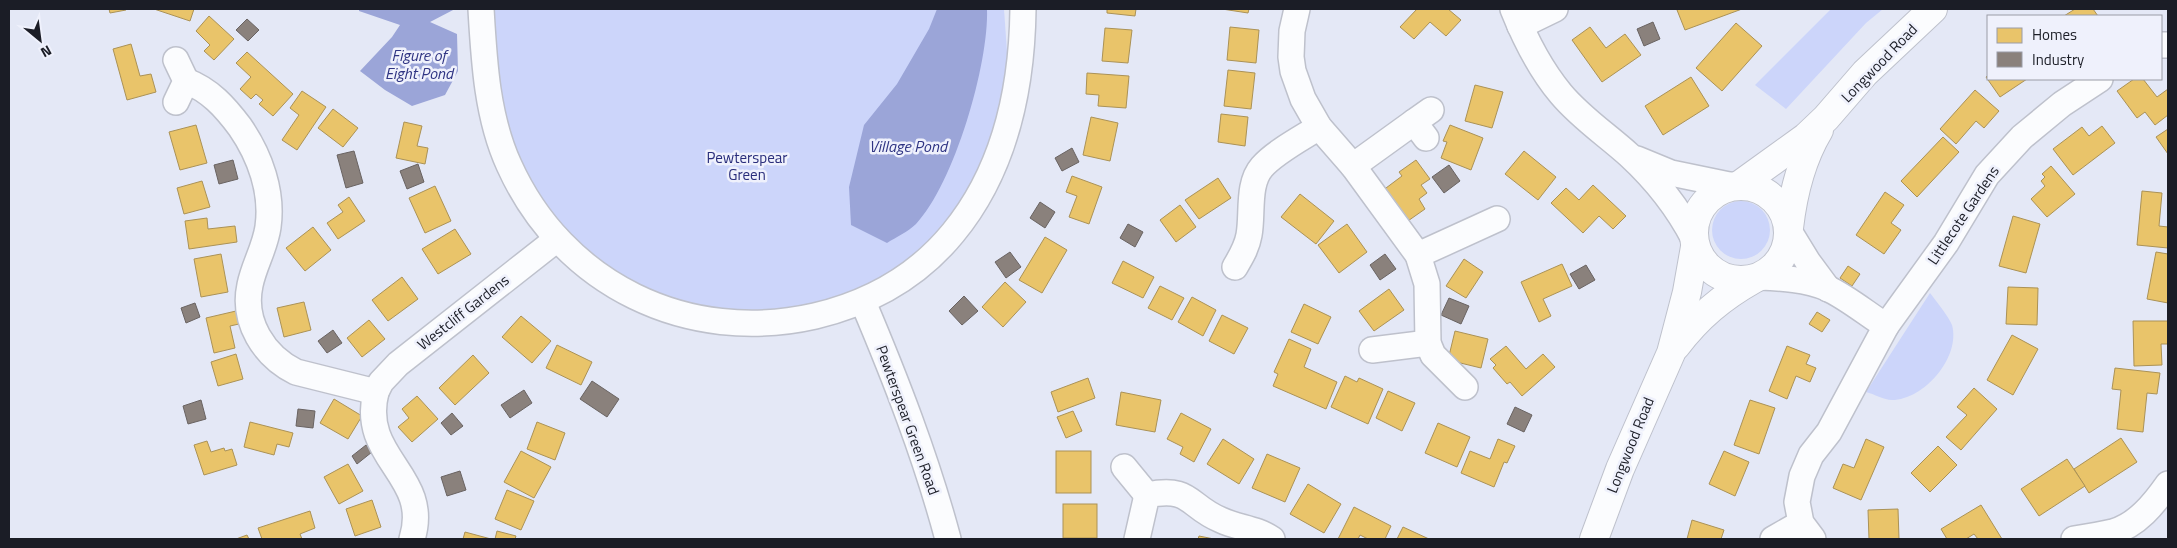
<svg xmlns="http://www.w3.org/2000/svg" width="2177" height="548" viewBox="0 0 2177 548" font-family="'Titillium Web',sans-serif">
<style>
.green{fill:#ccd5fa}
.water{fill:#9ba5d8}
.homes{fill:#e9c46a;stroke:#ab9256}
.industry{fill:#8a817c;stroke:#696362}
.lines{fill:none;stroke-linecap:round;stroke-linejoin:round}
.minor-casing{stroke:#bec1cc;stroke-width:28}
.tertiary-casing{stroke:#bec1cc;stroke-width:30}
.minor{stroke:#fbfcfe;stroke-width:25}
.tertiary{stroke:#fbfcfe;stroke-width:28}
.labels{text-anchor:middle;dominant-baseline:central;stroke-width:5;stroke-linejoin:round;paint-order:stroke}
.street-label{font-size:15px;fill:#1b1d26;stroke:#eff1fc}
.park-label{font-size:15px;fill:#292d7b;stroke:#eff1fc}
.water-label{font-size:16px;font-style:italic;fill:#2f3483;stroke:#eff1fc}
</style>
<rect width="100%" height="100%" fill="#e4e8f6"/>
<!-- green -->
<g class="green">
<path d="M481 9H1004L1007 52 1005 126 993 159 919 264 791 324 629 302 508 164Z"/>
<path d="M1831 9H1883L1866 23 1786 109 1755 85Z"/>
<circle cx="1741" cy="230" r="29"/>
<path d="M1930 293C1936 301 1949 317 1952 325 1961 357 1924 400 1892 400 1884 400 1874 394 1866 392Z"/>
</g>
<!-- water -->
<g class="water">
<path d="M359 9H455L430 22 457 34 458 71 445 95 412 106 385 90 360 71 392 37 400 25 359 11Z"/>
<path d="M937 9H987C989 64 954 184 916 224 908 232 896 237 887 243L851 225 849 187 864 125 897 84 929 29Z"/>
</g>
<!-- homes -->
<g class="homes">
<path d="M109 9H126V10L110 13Z"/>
<path d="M154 9H194L190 21Z"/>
<path d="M1107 9H1136L1135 16 1107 13Z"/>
<path d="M1222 9H1249L1248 13Z"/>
<path d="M1417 9H1448L1461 20 1446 36 1430 22 1414 39 1400 27Z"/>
<path d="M1680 9H1742L1685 30 1677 10Z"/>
<path d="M2075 9H2093L2098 16H2064Z"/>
<path d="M209 16 234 39 214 60 204 51 210 45 196 31Z"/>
<path d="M1736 23 1762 46 1722 91 1696 68Z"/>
<path d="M1230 27 1259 30 1256 63 1227 60Z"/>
<path d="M1590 27 1606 48 1625 34 1641 55 1602 82 1572 40Z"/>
<path d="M1105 28 1132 30 1128 63 1102 61Z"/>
<path d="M131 44 140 76 151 74 156 92 127 100 113 49Z"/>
<path d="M247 52 293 94 273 116 259 104 263 100 256 94 251 99 240 89 251 77 236 63Z"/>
<path d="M1228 70 1255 73 1251 109 1224 106Z"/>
<path d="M1087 73 1129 76 1126 108 1098 106 1099 95 1086 94Z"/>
<path d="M1988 75V79H2027L2000 97 1986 77Z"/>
<path d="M1691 77 1709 106 1663 135 1645 106Z"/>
<path d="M2134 79H2143L2157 97 2168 89V115L2155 125 2145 112 2137 118 2117 91Z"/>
<path d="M1475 85 1503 92 1492 128 1465 121Z"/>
<path d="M1975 90 1999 111 1984 128 1976 121 1956 144 1940 129Z"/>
<path d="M302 91 326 107 297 150 282 140 299 115 290 108Z"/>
<path d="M333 109 358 128 343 147 318 128Z"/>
<path d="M1221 114 1248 117 1245 146 1218 142Z"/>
<path d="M1091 117 1118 123 1110 161 1083 155Z"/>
<path d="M404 122 422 126 417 146 428 148 425 164 396 158Z"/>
<path d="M196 125 207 163 180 170 169 132Z"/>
<path d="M1450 125 1483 138 1471 170 1441 158 1447 142 1443 141Z"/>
<path d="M2102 126 2115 143 2073 175 2053 149 2082 127 2089 136Z"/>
<path d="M2168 129V154L2156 137Z"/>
<path d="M1943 137 1959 152 1917 197 1901 181Z"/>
<path d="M1524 151 1556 177 1538 200 1505 174Z"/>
<path d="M1416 160 1430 179 1421 185 1427 193 1419 199 1425 209 1405 223 1382 191 1402 176 1399 172Z"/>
<path d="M2051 166 2075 194 2047 217 2031 199 2045 186 2041 181 2045 177 2042 174Z"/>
<path d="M1072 176 1102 187 1089 224 1069 217 1077 196 1066 192Z"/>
<path d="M1218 178 1231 198 1199 219 1185 200Z"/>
<path d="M202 181 210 207 184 214 177 188Z"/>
<path d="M1593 185 1626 216 1613 229 1599 216 1583 233 1551 203 1566 188 1579 200Z"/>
<path d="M435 186 451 221 425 233 409 198Z"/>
<path d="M2142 191 2162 193 2159 226 2168 227V248L2137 245Z"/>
<path d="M1885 192 1904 205 1891 223 1901 230 1884 254 1856 235Z"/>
<path d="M1300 194 1334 221 1316 244 1281 217Z"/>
<path d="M349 197 365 221 338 239 327 223 343 212 338 205Z"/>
<path d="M1180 205 1196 227 1176 242 1160 220Z"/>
<path d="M2013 216 2040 224 2026 273 1999 266Z"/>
<path d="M207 218 208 229 235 226 237 242 189 249 185 221Z"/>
<path d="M1347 224 1367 252 1339 273 1318 245Z"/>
<path d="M313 227 331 250 305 271 286 248Z"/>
<path d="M455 229 471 254 438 274 422 249Z"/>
<path d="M1045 237 1067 250 1042 293 1019 280Z"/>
<path d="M2156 252 2168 254V303L2147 299Z"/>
<path d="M221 254 228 292 201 297 194 259Z"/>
<path d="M1464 259 1483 272 1466 298 1446 286Z"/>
<path d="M1123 261 1154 277 1143 298 1112 283Z"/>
<path d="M1562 264 1572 286 1543 299 1551 316 1539 322 1521 282Z"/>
<path d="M1848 266 1860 274 1852 286 1840 278Z"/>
<path d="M402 277 418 299 388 321 372 300Z"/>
<path d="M1005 282 1026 302 1003 327 982 307Z"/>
<path d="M1160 286 1184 298 1172 320 1148 308Z"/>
<path d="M2008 287 2038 288 2037 325 2006 324Z"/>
<path d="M1389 289 1404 310 1374 331 1359 311Z"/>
<path d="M1192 297 1216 310 1203 336 1178 322Z"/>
<path d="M304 302 311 330 284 337 277 308Z"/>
<path d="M1304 304 1331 317 1318 344 1291 332Z"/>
<path d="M236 311 239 324 230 326 235 348 214 353 206 318Z"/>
<path d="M1817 312 1830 320 1822 332 1809 324Z"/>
<path d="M1222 315 1248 328 1234 354 1209 341Z"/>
<path d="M521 316 551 341 532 363 502 337Z"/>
<path d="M369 320 385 339 362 357 347 338Z"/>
<path d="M2133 321H2168V344H2161L2162 365 2134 366Z"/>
<path d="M1455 331 1488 339 1481 368 1448 360Z"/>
<path d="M2012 335 2038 349 2013 395 1987 380Z"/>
<path d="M1289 339 1311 349 1304 367 1337 382 1326 409 1273 386 1278 374 1274 372Z"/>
<path d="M557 345 592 362 581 385 546 368Z"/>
<path d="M1506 346 1526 369 1543 354 1555 367 1522 396 1510 382 1507 384 1493 368 1496 365 1490 359Z"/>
<path d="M1787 346 1810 355 1806 364 1816 368 1810 382 1796 376 1787 399 1769 391Z"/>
<path d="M236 354 243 379 218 386 211 362Z"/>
<path d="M473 355 489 373 455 405 439 388Z"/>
<path d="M2115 368 2160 373 2157 394 2147 393 2143 432 2117 429 2121 390 2112 389Z"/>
<path d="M1345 376 1357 382 1359 378 1383 389 1368 424 1331 407Z"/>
<path d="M1088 378 1095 398 1058 412 1051 392Z"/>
<path d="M1974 388 1997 409 1961 450 1946 437 1967 415 1957 407Z"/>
<path d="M1388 391 1415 403 1402 431 1376 418Z"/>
<path d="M1121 392 1161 400 1155 432 1116 425Z"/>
<path d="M417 396 438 419 412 442 398 427 409 418 402 409Z"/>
<path d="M334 399 362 416 348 439 320 423Z"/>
<path d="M1750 400 1775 408 1759 454 1734 445Z"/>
<path d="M1073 411 1082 431 1066 438 1057 417Z"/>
<path d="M1181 413 1211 429 1194 462 1180 454 1183 447 1167 439Z"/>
<path d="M250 422 293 433 289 447 277 444 274 455 244 447Z"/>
<path d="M537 422 565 433 555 460 527 449Z"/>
<path d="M1438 423 1470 437 1457 467 1425 453Z"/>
<path d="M2121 438 2137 462 2089 493 2074 469Z"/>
<path d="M1223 439 1254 459 1239 484 1207 464Z"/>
<path d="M1498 439 1515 446 1507 463 1504 462 1494 487 1461 473 1470 451 1490 459Z"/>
<path d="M1866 439 1884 447 1861 500 1833 488 1843 464 1854 468Z"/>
<path d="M207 441 211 452 224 448 225 451 232 449 237 465 204 475 194 445Z"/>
<path d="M1938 446 1957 465 1930 492 1911 473Z"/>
<path d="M521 451 551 467 534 498 504 482Z"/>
<rect x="1056" y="451" width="35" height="42"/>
<path d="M1724 451 1749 462 1735 496 1709 484Z"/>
<path d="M1267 454 1300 468 1285 502 1252 488Z"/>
<path d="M2067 459 2085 486 2039 516 2021 489Z"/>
<path d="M348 464 363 491 339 504 324 477Z"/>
<path d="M1308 484 1341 504 1324 533 1290 514Z"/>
<path d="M507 490 534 501 521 530 495 519Z"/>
<path d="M372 500 381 527 355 536 346 509Z"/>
<rect x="1063" y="504" width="34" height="34"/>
<path d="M1981 505 2002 539H1978L1974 534 1966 539H1947L1941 529Z"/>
<path d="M1354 507 1391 526 1385 539H1368L1360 535 1358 539H1338Z"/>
<path d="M1898 509 1899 539H1869L1868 510Z"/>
<path d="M310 511 315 528 300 534 302 539H262L258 528Z"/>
<path d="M1692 520 1724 530 1721 539H1687Z"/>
<path d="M1403 527 1429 539H1397Z"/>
<path d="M497 531 516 536 515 539H495Z"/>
<path d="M465 532 491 539H463Z"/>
<path d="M247 535 249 539H236Z"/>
<path d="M1199 536 1214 539H1198Z"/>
</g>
<!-- industry -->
<g class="industry">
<path d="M247 19 259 30 248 41 236 30Z"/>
<path d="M1653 22 1660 39 1644 46 1637 29Z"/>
<path d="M1072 148 1079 162 1062 171 1055 158Z"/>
<path d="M354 151 363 183 346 188 337 155Z"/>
<path d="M233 160 238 179 219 184 214 165Z"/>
<path d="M418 164 424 182 407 189 400 171Z"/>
<path d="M1449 165 1460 181 1444 193 1432 177Z"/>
<path d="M1040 202 1055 212 1045 228 1030 218Z"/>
<path d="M1128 224 1143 232 1135 247 1120 238Z"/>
<path d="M1010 252 1021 267 1006 278 995 262Z"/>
<path d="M1385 254 1396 269 1380 280 1370 265Z"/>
<path d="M1586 265 1595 280 1579 289 1570 274Z"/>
<path d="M964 296 978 311 962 325 949 311Z"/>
<path d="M1449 298 1469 306 1461 324 1441 315Z"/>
<path d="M195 303 200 317 186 323 181 308Z"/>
<path d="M333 330 342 343 327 353 318 341Z"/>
<path d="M592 381 619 399 607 417 580 399Z"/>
<path d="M524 390 532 403 510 418 501 405Z"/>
<path d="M201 400 206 419 188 424 183 406Z"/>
<path d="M1515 407 1532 415 1524 432 1507 424Z"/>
<path d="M298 409 315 411 313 428 296 426Z"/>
<path d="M452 413 463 426 451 435 441 423Z"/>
<path d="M366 445 372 452 357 464 352 456Z"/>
<path d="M460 471 466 490 447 496 441 477Z"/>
</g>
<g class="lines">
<defs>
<g id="minor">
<path d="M481 9C484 61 487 117 509 165 563 285 688 345 815 316 870 303 917 277 953 233 1005 170 1022 88 1023 9"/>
<path d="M1297 9 1292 31 1291 57 1293 71 1303 99 1319 127 1353 166 1418 255 1427 284 1428 343 1433 355 1465 387"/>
<path d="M1513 9C1525 39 1540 69 1561 94 1581 118 1607 135 1629 155 1655 179 1678 208 1694 239"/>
<path d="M1520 26 1555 9"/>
<path d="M2161 45H2168"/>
<path d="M186 81C210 90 225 107 240 127 260 156 273 192 268 227 265 248 254 265 250 285 242 322 264 356 296 372L376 392 381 382 398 364 557 239"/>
<path d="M176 102 186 81 176 60"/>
<path d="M1426 138 1414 122 1431 110"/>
<path d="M1637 159 1671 173 1734 186"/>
<path d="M1353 166 1414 122"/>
<path d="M1789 231 1808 262 1828 289"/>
<path d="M1418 255 1497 219"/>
<path d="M1235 267C1241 257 1247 247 1249 235 1253 214 1247 184 1262 167 1275 152 1302 138 1319 127"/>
<path d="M1759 277C1782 278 1806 279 1827 288 1848 298 1867 314 1886 326L1829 432 1811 455 1802 476 1797 502 1801 523 1813 539"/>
<path d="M863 302C896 380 926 457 948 539"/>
<path d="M1886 326 1946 243 1987 175 2022 137 2062 104 2100 79"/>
<path d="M1372 350 1428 343"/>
<path d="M376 392C359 459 432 475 412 539"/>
<path d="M1124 467 1147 495"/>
<path d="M1137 539 1147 495C1192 486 1187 506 1221 520 1238 528 1256 528 1272 539"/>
<path d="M1773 539 1801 523"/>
<path d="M2074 539C2087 537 2100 535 2113 532 2137 525 2154 504 2168 484"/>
</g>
<g id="tertiary">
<circle cx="1741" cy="233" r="47"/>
<path d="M1738 186 1806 137 1826 118 1865 73 1933 9"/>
<path d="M1789 228C1793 193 1801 160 1819 130"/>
<path d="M1676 346C1698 317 1722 297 1754 279"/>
<path d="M1594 539 1620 469 1671 353 1687 292 1695 247"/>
</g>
</defs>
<!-- minor casing -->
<use href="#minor" class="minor-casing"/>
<!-- tertiary casing -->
<use href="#tertiary" class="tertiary-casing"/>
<!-- minor -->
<use href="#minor" class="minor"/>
<!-- tertiary -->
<use href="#tertiary" class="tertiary"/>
</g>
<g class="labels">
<!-- street labels -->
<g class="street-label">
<text transform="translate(1879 63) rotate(-46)">Longwood Road</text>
<text transform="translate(1963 215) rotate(-56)">Littlecote Gardens</text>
<text transform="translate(463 312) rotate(-38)">Westcliff Gardens</text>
<text transform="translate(908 420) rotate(70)">Pewterspear Green Road</text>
<text transform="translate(1630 445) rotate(-68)">Longwood Road</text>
</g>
<!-- park labels -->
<g class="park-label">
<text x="747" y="157">Pewterspear<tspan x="747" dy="17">Green</tspan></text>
</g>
<!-- water labels -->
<g class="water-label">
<text x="419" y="55">Figure of<tspan x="419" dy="18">Eight Pond</tspan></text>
<text x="908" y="146">Village Pond</text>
</g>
</g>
<!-- border -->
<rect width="2177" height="548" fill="none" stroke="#1b1d26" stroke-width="20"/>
<!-- legend -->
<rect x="1987" y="15" width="175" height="65" fill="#eff1fc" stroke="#9a9ca6"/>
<rect x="1997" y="28" width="25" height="15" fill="#e9c46a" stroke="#9a9ca6"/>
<text x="2032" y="40" font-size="15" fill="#1b1d26">Homes</text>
<rect x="1997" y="52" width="25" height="15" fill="#8a817c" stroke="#9a9ca6"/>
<text x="2032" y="65" font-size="15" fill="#1b1d26">Industry</text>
<!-- north arrow -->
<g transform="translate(40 40) rotate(151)" stroke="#eff1fc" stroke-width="4" paint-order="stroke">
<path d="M0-4L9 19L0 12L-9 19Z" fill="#1b1d26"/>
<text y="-8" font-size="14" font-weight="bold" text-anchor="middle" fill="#1b1d26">N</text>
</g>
</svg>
